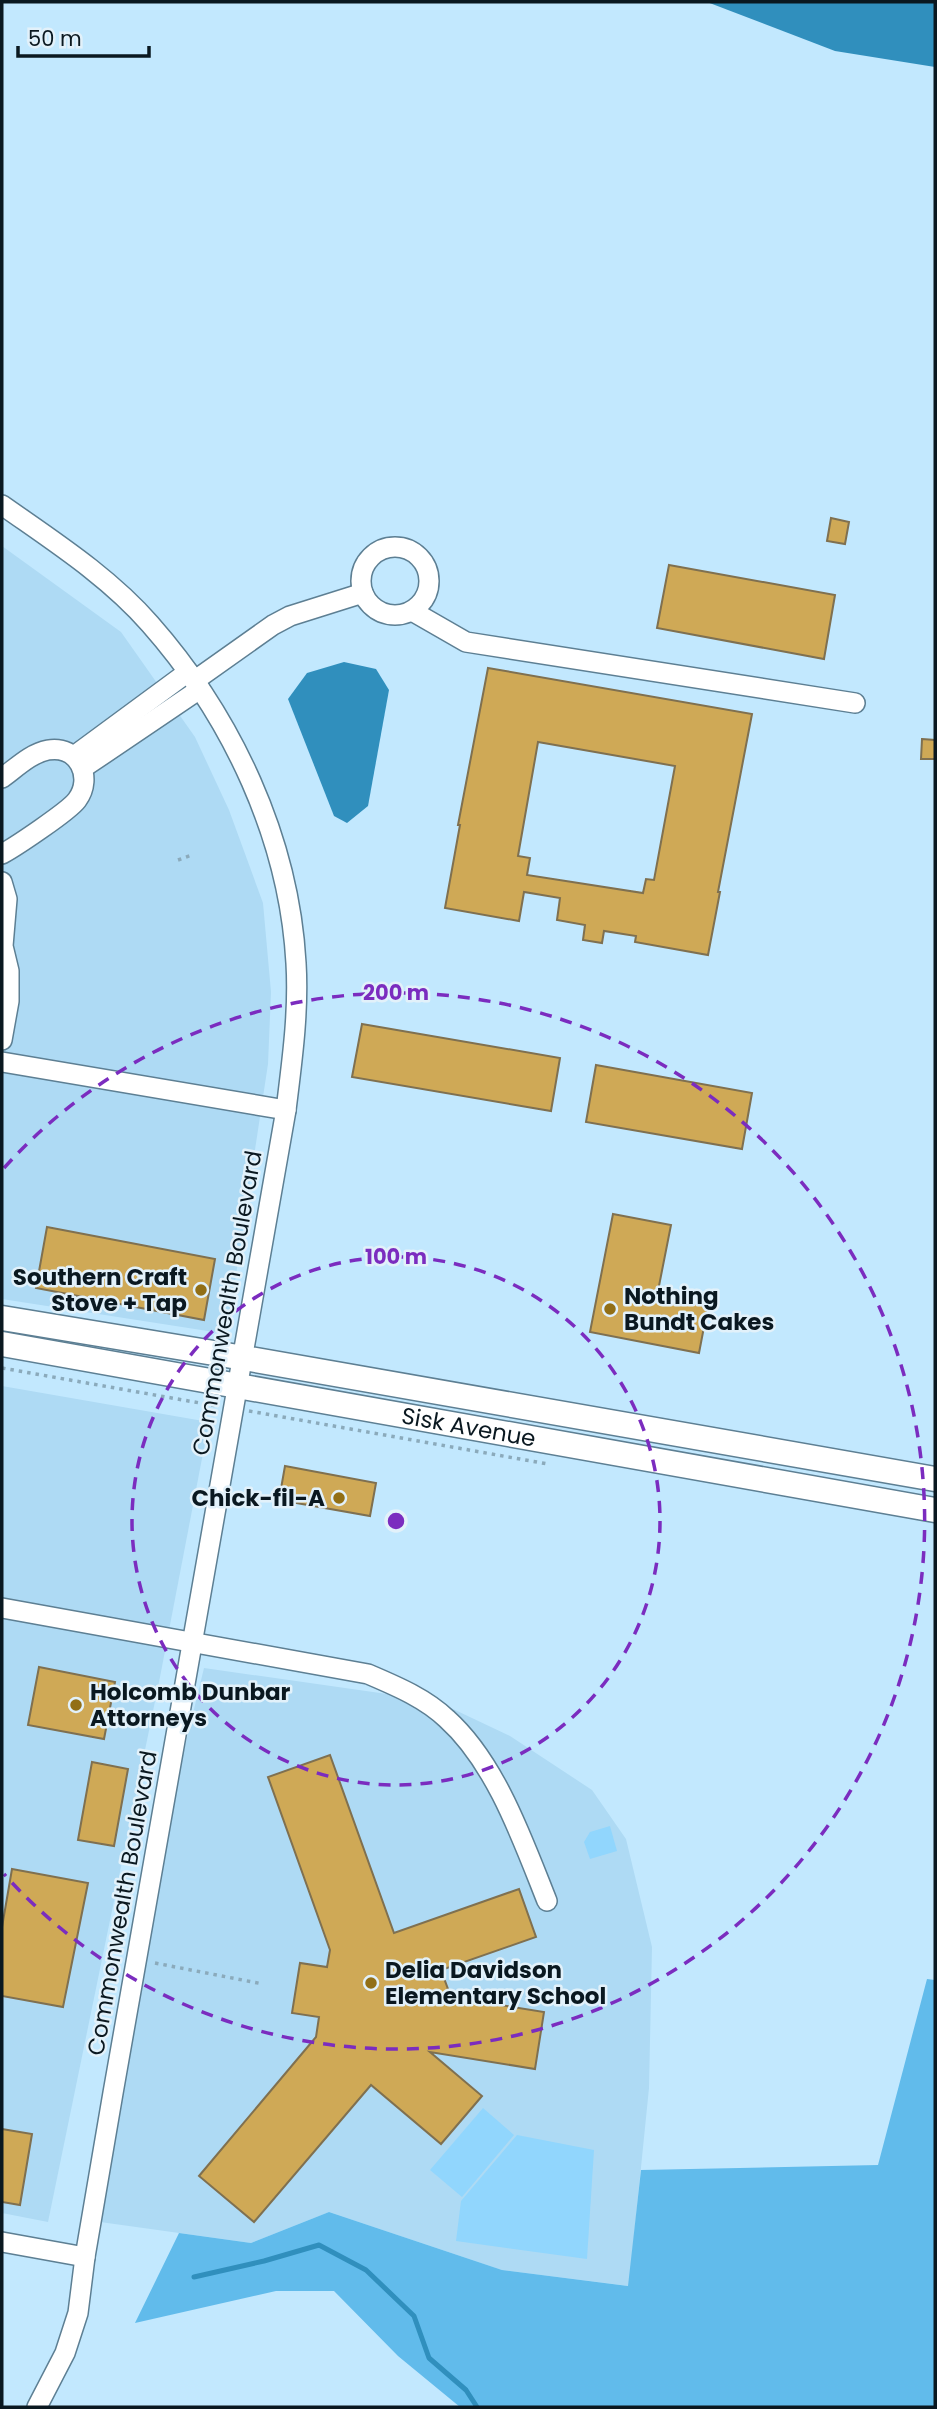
<svg xmlns="http://www.w3.org/2000/svg" width="937" height="2409" viewBox="0 0 937 2409" font-family="Poppins,sans-serif">
<style>
.built{fill:#aedaf4}
.green{fill:#91d6fd}
.forest{fill:#61bbeb}
.water{fill:#308fbd}
.lines{fill:none;stroke-linecap:round;stroke-linejoin:round}
.stream{stroke:#308fbd;stroke-width:5}
.building{fill:#cfa956;stroke:#7f7050;stroke-width:2;fill-rule:evenodd}
.minor-casing{stroke:#5d7f93;stroke-width:22}
.tertiary-casing{stroke:#5d7f93;stroke-width:27}
.path{stroke:#8baabb;stroke-width:3.5;stroke-dasharray:3.5 5;stroke-linecap:butt}
.minor{stroke:#fff;stroke-width:19}
.tertiary{stroke:#fff;stroke-width:24}
.ring{fill:none;stroke:#7b2cbf;stroke-width:3.5;stroke-dasharray:12 9}
.poi-dot{fill:#926f16;stroke:#e2f1fa;stroke-width:2.5}
.labels{text-anchor:middle;dominant-baseline:central;stroke-width:5;stroke-linejoin:round;paint-order:stroke}
.poi-label{font-size:23px;font-weight:bold;fill:#0a1820;stroke:#e2f1fa;text-anchor:start}
.street-label{font-size:23px;fill:#0a1820;stroke:#e2f1fa}
.centre{fill:#7b2cbf;stroke:#e2f1fa;stroke-width:3.5}
.ring-label{font-size:21px;text-anchor:middle;font-weight:bold;fill:#7b2cbf;stroke:#e2f1fa;stroke-width:5;stroke-linejoin:round;paint-order:stroke}
</style>
<rect width="100%" height="100%" fill="#c2e8fe"/>
<!-- built -->
<g class="built">
<path d="M2 546 121 632 195 737 229 810 263 903 271 992 268 1064 227 1334 2 1299Z"/>
<path d="M2 1386 209 1422 160 1677 48 2222 2 2213Z"/>
<path d="M204 1668 436 1701 510 1736 592 1790 626 1839 652 1947 649 2088 629 2286 502 2270 329 2212 251 2243 93 2221 162 1841Z"/>
</g>
<!-- green -->
<g class="green">
<path d="M610 1826 617 1851 590 1859 584 1842 590 1832Z"/>
<path d="M483 2108 514 2135 462 2197 430 2170Z"/>
<path d="M517 2135 594 2150 587 2259 456 2241 461 2201Z"/>
</g>
<!-- forest -->
<path class="forest" d="M927 1979 935 1980V2407H460L398 2356 334 2291H276L135 2323 179 2233 251 2243 329 2212 502 2270 628 2286 641 2170 878 2165Z"/>
<!-- water -->
<g class="water">
<path d="M707 2H935V67L835 51Z"/>
<path d="M344 662 376 669 389 690 368 806 347 823 334 816 288 699 307 673Z"/>
</g>
<g class="lines">
<!-- stream -->
<path class="stream" d="M194 2277 264 2261 319 2245 366 2270 414 2316 429 2358 466 2390 477 2407"/>
</g>
<!-- building -->
<g class="building">
<path d="M831 518 849 522 845 544 827 541Z"/>
<path d="M669 565 835 595 824 659 657 628Z"/>
<path d="M488 668 752 714 718 892H720L708 955 635 942 636 936 604 931 602 943 583 940 585 925 557 920 560 898 524 892 519 921 445 908 460 825H458ZM538 742 675 766 654 880 646 879 643 893 527 875 530 858 518 856Z"/>
<path d="M922 739 935 740V759H921Z"/>
<path d="M362 1024 560 1058 551 1111 352 1077Z"/>
<path d="M596 1065 752 1093 742 1149 586 1122Z"/>
<path d="M613 1214 671 1225 657 1296 708 1306 699 1353 590 1332Z"/>
<path d="M47 1227 215 1259 204 1320 36 1288Z"/>
<path d="M285 1466 376 1483 370 1516 279 1500Z"/>
<path d="M39 1667 115 1682 104 1739 28 1725Z"/>
<path d="M330 1755 394 1933 519 1889 536 1937 441 1970 451 1997 544 2012 535 2069 430 2052 482 2096 441 2144 371 2085 254 2222 199 2176 316 2037 319 2017 292 2013 300 1963 327 1967 330 1950 268 1777Z"/>
<path d="M92 1762 128 1769 114 1846 78 1840Z"/>
<path d="M12 1869 88 1883 63 2007 2 1996V1927Z"/>
<path d="M2 2129 32 2134 20 2205 2 2202Z"/>
</g>
<g class="lines">
<defs>
<g id="minor">
<path d="M2 505C53 541 108 576 150 624 232 717 289 838 296 963 299 1012 292 1061 286 1110L113 2093 85 2257 78 2313 65 2353 37 2407"/>
<circle cx="395" cy="581" r="34"/>
<path d="M412 611 466 642 855 703"/>
<path d="M194 681 273 625 290 616 363 593"/>
<path d="M74 756 188 672"/>
<path d="M83 768 200 689"/>
<path d="M2 778C16 768 31 753 48 750 78 745 94 777 77 800 69 811 15 847 2 854"/>
<path d="M2 882 7 899 3 946 9 971V1001L2 1040"/>
<path d="M2 1062 286 1110"/>
<path d="M2 1608 368 1674C396 1686 425 1698 447 1719 496 1763 523 1841 547 1901"/>
<path d="M2 2242 85 2257"/>
</g>
<g id="tertiary">
<path d="M2 1318 244 1358 935 1479"/>
<path id="s1" d="M2 1344 935 1510"/>
</g>
</defs>
<!-- minor casing -->
<use href="#minor" class="minor-casing"/>
<!-- tertiary casing -->
<use href="#tertiary" class="tertiary-casing"/>
<!-- path -->
<g class="path">
<path d="M178 860 192 855"/>
<path d="M2 1368 217 1406"/>
<path d="M249 1411 548 1464"/>
<path d="M155 1963 263 1984"/>
</g>
<!-- minor -->
<use href="#minor" class="minor"/>
<!-- tertiary -->
<use href="#tertiary" class="tertiary"/>
</g>
<!-- distance rings -->
<g class="ring">
<circle cx="396" cy="1521" r="264"/>
<path d="M4 1168A528 528 0 1 1 4 1874"/>
</g>
<!-- markers -->
<g class="poi-dot">
<circle cx="201" cy="1290" r="7"/>
<circle cx="610" cy="1309" r="7"/>
<circle cx="339" cy="1498" r="7"/>
<circle cx="76" cy="1705" r="7"/>
<circle cx="371" cy="1983" r="7"/>
</g>
<g class="labels">
<!-- poi labels -->
<g class="poi-label">
<text x="187" y="1277" text-anchor="end">Southern Craft<tspan x="187" dy="26">Stove + Tap</tspan></text>
<text x="624" y="1296">Nothing<tspan x="624" dy="26">Bundt Cakes</tspan></text>
<text x="325" y="1498" text-anchor="end">Chick-fil-A</text>
<text x="90" y="1692">Holcomb Dunbar<tspan x="90" dy="26">Attorneys</tspan></text>
<text x="385" y="1970">Delia Davidson<tspan x="385" dy="26">Elementary School</tspan></text>
</g>
<!-- street labels -->
<g class="street-label">
<text transform="translate(227 1303) rotate(-80)">Commonwealth Boulevard</text>
<text stroke="none"><textPath href="#s1" startOffset="474">Sisk Avenue</textPath></text>
<text transform="translate(122 1903) rotate(-80)">Commonwealth Boulevard</text>
</g>
</g>
<circle cx="396" cy="1521" r="10" class="centre"/>
<g class="ring-label">
<text x="396" y="1000">200 m</text>
<text x="396" y="1264">100 m</text>
</g>
<!-- border -->
<rect width="937" height="2409" fill="none" stroke="#0a1820" stroke-width="7"/>
<!-- scale -->
<path d="M18 46v10h131v-10" fill="none" stroke="#0a1820" stroke-width="3.5"/>
<text x="28" y="46" font-size="21" fill="#0a1820" stroke="#e2f1fa" stroke-width="5" paint-order="stroke">50 m</text>
</svg>
